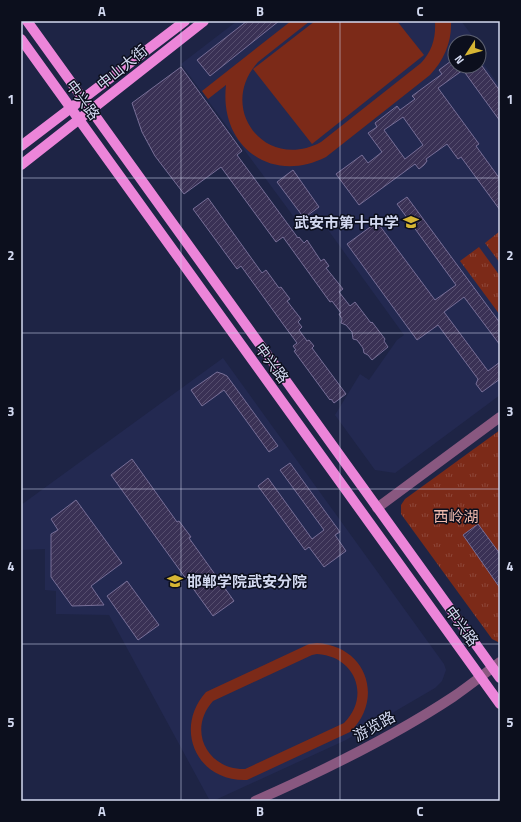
<svg xmlns="http://www.w3.org/2000/svg" width="521" height="822" viewBox="0 0 521 822" font-family="'Titillium Web','Noto Sans SC',sans-serif">
<style>
.built{fill:#232951}
.grass{fill:url(#grass-tufts)}
.pitch{fill:#7c2a18;fill-rule:evenodd}
.building{fill:url(#building-hatch);stroke:#786f98;fill-rule:evenodd}
.lines{fill:none;stroke-linecap:round;stroke-linejoin:round}
.minor{stroke:#895880;stroke-width:10}
.major{stroke:#ec85d9;stroke-width:10}
.grid{fill:none;stroke:#d3d9f0;stroke-width:1;stroke-opacity:0.55}
.labels{text-anchor:middle;dominant-baseline:central;stroke-width:3;stroke-linejoin:round;paint-order:stroke}
.street-label{font-size:15px;fill:#d3d9f0;stroke:#0c0f1d}
.poi-label{font-size:15px;font-weight:bold;fill:#d3d9f0;stroke:#0c0f1d;text-anchor:end}
.park-label{font-size:15px;fill:#f0bbae;stroke:#0c0f1d}
.neatline{fill:none;stroke:#d3d9f0;stroke-width:1.5}
.grid-label{font-size:13px;text-anchor:middle;font-weight:bold;fill:#d3d9f0}
</style>
<defs>
<pattern id="grass-tufts" width="24" height="20" patternUnits="userSpaceOnUse"><rect width="24" height="20" fill="#7c2a18"/><path d="M3 7l-1-3M5 7V3M7 7l1-3M15 17l-1-3M17 17v-4M19 17l1-3" fill="none" stroke="#8e483a"/></pattern>
<pattern id="building-hatch" width="6" height="6" patternUnits="userSpaceOnUse"><rect width="6" height="6" fill="#3a3155"/><path d="M-1 1l2-2M0 6l6-6M5 7l2-2" fill="none" stroke="#564e6e"/></pattern>
</defs>
<rect width="100%" height="100%" fill="#1e2445"/>
<!-- built -->
<g class="built">
<path d="M237 21H461L474 38 468 42H455V66H479V57L500 87V395L395 473 375 470 335 415 360 374 369 380 397 340 404 335 318 216 302 228 181 64Z"/>
<path d="M223 358 444 664 446 670 442 681 435 688 346 740 213 801H210L109 615 56 614V591L45 590V549L21 550V505Z"/>
</g>
<!-- grass -->
<g class="grass">
<path d="M500 231V263L485 243Z"/>
<path d="M479 247 500 276V315L460 261Z"/>
<path d="M500 430V643L492 639 401 514V505L405 499Z"/>
</g>
<!-- pitch -->
<g class="pitch">
<path d="M291 21H310L258 62C216 109 266 172 321 142L421 63C432 51 436 38 435 21H451C452 42 444 60 430 75L326 157C271 185 219 146 226 85L208 99 202 91Z"/>
<path d="M315 21H397L424 55 312 144 253 69Z"/>
<path d="M317 643C366 646 385 698 350 732L247 780C197 782 173 729 206 692L309 644ZM317 654C355 656 371 696 344 723L245 769C207 770 187 730 213 701L312 655Z"/>
</g>
<!-- building -->
<g class="building">
<path d="M247 21H279L210 76 197 60Z"/>
<path d="M455 58V66H482L500 91V121L463 70 438 88 479 144 476 146 500 179V210L461 157 458 159 447 144 426 159 427 161 424 165 419 169 415 164 359 205 336 174 362 155 368 163 382 152 368 133 377 127 375 123 397 106 400 110 415 99 412 96 442 74 439 70ZM403 117 423 145 405 159 384 130Z"/>
<path d="M181 67 242 151 237 155 298 238 299 237 304 243 307 240 321 261 324 259 329 266 326 268 343 289 339 292 350 306 355 302 371 323 372 322 385 339 384 341 388 347 372 360 368 355 364 353 363 348 357 340 353 339 352 332 346 325 341 323 342 319 339 314 341 313 332 301 330 302 283 237 276 242 221 167 184 194 155 156 142 132 132 103Z"/>
<path d="M293 170 319 207 304 218 277 182Z"/>
<path d="M407 197 500 323V345L464 297 444 312 488 371 500 362V379L482 392 476 384 478 379 438 325 417 340 347 244 377 222 435 300 456 285 397 204Z"/>
<path d="M208 198 262 273 266 270 279 288 281 287 290 299 287 301 301 319 298 322 302 327 299 330 307 341 309 340 314 346 312 348 346 394 334 403 331 399 330 400 294 351 296 350 293 346 297 343 283 324 241 266 237 269 193 209Z"/>
<path d="M217 372 223 374 227 376 278 446 269 452 224 390 202 406 191 390Z"/>
<path d="M132 459 177 522 179 521 191 537 189 538 234 601 213 616 111 475Z"/>
<path d="M290 463 340 532 335 535 346 551 324 567 309 547 305 550 258 486 268 478 312 539 324 530 280 470Z"/>
<path d="M76 500 122 563 91 586 104 605 72 606 51 577V534L58 530 51 519Z"/>
<path d="M478 524 500 554V588L463 535Z"/>
<path d="M127 581 159 625 138 640 107 596Z"/>
</g>
<g class="lines">
<!-- minor -->
<g class="minor">
<path d="M377 508 500 417"/>
<path d="M255 801C323 771 391 738 453 697 469 686 484 674 500 662"/>
</g>
<!-- major -->
<g class="major">
<path d="M27 21 500 678"/>
<path d="M21 39 500 704"/>
<path d="M21 146 185 21"/>
<path d="M21 165 204 21"/>
</g>
</g>
<!-- grid -->
<path class="grid" d="M181 21V801M340 21V801M21 178H500M21 333H500M21 489H500M21 644H500"/>
<!-- icons -->
<defs>
<symbol id="school-bare" viewBox="-9 -9 18 18"><path d="M0-5L7-2L0 1L-7-2ZM-4 1L0 2.5L4 1V4Q0 6-4 4Z" fill="#d6b534" stroke="#0c0f1d" stroke-width="2.5" paint-order="stroke"/></symbol>
<symbol id="university-bare" viewBox="-9 -9 18 18"><path d="M0-5L7-2L0 1L-7-2ZM-4 1L0 2.5L4 1V4Q0 6-4 4Z" fill="#d6b534" stroke="#0c0f1d" stroke-width="2.5" paint-order="stroke"/></symbol>
</defs>
<g fill-rule="evenodd">
<use href="#school-bare" x="400" y="211" width="22" height="22"/>
<use href="#university-bare" x="164" y="570" width="22" height="22"/>
</g>
<g class="labels">
<!-- street labels -->
<g class="street-label">
<text transform="translate(122 67) rotate(-39)">中山大街</text>
<text transform="translate(83 100) rotate(54)">中兴路</text>
<text transform="translate(272 363) rotate(54)">中兴路</text>
<text transform="translate(462 626) rotate(54)">中兴路</text>
<text transform="translate(374 726) rotate(-29)">游览路</text>
</g>
<!-- poi labels -->
<g class="poi-label">
<text x="399" y="222">武安市第十中学</text>
<text x="187" y="581" text-anchor="start">邯郸学院武安分院</text>
</g>
<!-- park labels -->
<g class="park-label">
<text x="456" y="516">西岭湖</text>
</g>
</g>
<!-- border -->
<rect width="521" height="822" fill="none" stroke="#0c0f1d" stroke-width="44"/>
<!-- north arrow -->
<g transform="translate(467 54) rotate(234)"><circle r="19" fill="#0c0f1d" stroke="#5c6071"/>
<path d="M0-3L7 15L0 10L-7 15Z" fill="#d6b534"/>
<text y="-6" font-size="11" font-weight="bold" text-anchor="middle" fill="#d3d9f0">N</text>
</g>
<rect x="22" y="22" width="477" height="778" class="neatline"/>
<g class="grid-label">
<text x="102" y="16">A</text>
<text x="260" y="16">B</text>
<text x="420" y="16">C</text>
<text x="11" y="104">1</text>
<text x="510" y="104">1</text>
<text x="11" y="260">2</text>
<text x="510" y="260">2</text>
<text x="11" y="416">3</text>
<text x="510" y="416">3</text>
<text x="11" y="571">4</text>
<text x="510" y="571">4</text>
<text x="11" y="727">5</text>
<text x="510" y="727">5</text>
<text x="102" y="816">A</text>
<text x="260" y="816">B</text>
<text x="420" y="816">C</text>
</g>
</svg>
